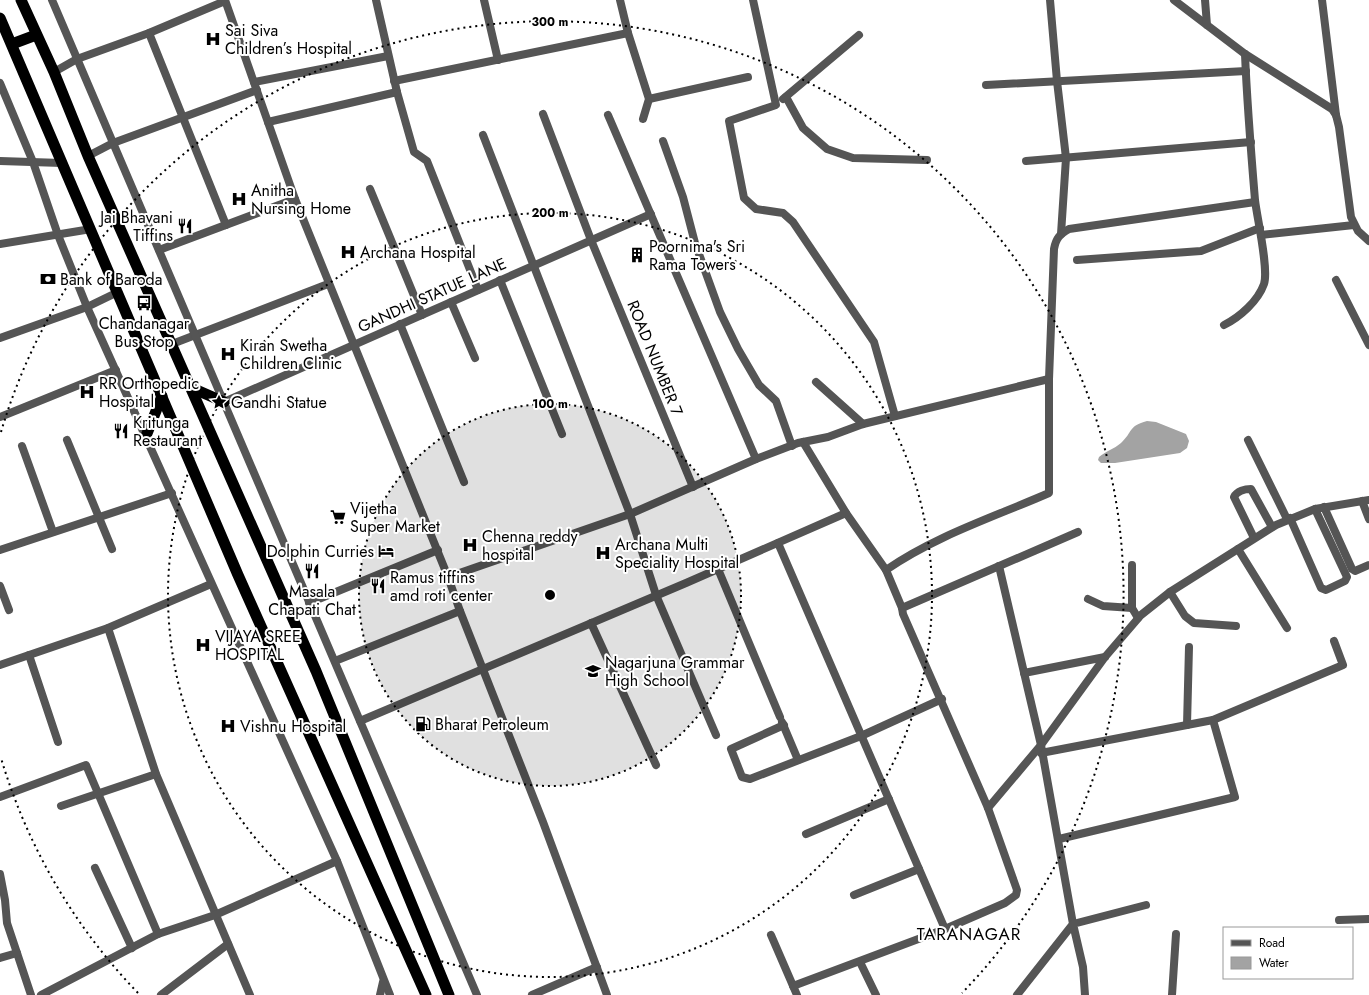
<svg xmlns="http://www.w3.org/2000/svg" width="1369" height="995" viewBox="0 0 1369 995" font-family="Jost,sans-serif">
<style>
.water{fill:#a3a3a3}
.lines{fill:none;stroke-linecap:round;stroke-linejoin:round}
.minor{stroke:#555;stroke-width:8}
.tertiary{stroke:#555;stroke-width:8}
.trunk{stroke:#000;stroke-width:11}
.ring{fill:none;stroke:#000;stroke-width:2;stroke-dasharray:2 4}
.labels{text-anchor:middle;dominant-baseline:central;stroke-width:4;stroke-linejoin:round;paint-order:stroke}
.poi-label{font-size:16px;fill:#000;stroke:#fff;text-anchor:start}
.street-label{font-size:16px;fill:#000;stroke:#fff}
.neighbourhood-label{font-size:17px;letter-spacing:1px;fill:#000;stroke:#fff}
.centre{fill:#000;stroke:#fff;stroke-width:2}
.ring-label{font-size:12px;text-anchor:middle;font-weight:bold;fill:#000;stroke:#fff;stroke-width:4;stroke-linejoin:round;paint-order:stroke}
</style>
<rect width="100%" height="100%" fill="#fff"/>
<!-- water -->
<path class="water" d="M1147 421 1156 422 1186 434 1189 441 1187 448 1180 453 1115 463H1101L1098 460 1099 457C1106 451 1114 449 1121 443 1133 432 1128 426 1147 421Z"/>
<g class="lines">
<!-- minor -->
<g class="minor">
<path d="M376 0 397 92 414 152 427 161 478 290"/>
<path d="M484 0 498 60"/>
<path d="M620 0 628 33 649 99 643 119"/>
<path d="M753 0 776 105 729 121 744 198 756 209 783 213 793 222 874 342 895 416"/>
<path d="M1050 0 1057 81 1066 158 1061 234"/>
<path d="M1174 0 1245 54 1332 109 1336 115 1339 127 1351 217 1358 231 1369 241"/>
<path d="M1205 0 1207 25"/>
<path d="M1322 0 1336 115"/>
<path d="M149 33 226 225"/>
<path d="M54 72 77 59 149 33 225 1"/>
<path d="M394 81 628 33"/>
<path d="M254 82 388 56"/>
<path d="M986 85 1246 71"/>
<path d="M786 97 803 128 827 149 853 158 927 160"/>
<path d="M649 99 748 77"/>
<path d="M783 99 859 35"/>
<path d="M543 114 591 240 693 487"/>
<path d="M608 115 756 459"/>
<path d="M268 122 397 92"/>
<path d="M483 135 630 514 656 595 716 735"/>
<path d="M663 141 683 197 695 243 720 312 738 349 759 385 776 401 792 446"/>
<path d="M88 156 113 143 257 90"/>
<path d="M0 161 62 163"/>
<path d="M1026 161 1251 142"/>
<path d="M370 189 422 315"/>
<path d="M1261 235 1354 225"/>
<path d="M0 244 91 229"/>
<path d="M159 250 295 199"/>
<path d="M1077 260 1201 251 1260 228"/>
<path d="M500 280 562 434"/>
<path d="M1336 280 1369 345"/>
<path d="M451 302 475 358"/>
<path d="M400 324 464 482"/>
<path d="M1224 325C1240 317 1258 301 1264 284 1269 269 1257 218 1255 200 1251 152 1247 103 1245 54"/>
<path d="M0 338 87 307 118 292"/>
<path d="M172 344 328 284"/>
<path d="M816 382 863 424"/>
<path d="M224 402 651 214"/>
<path d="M0 417 116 370"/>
<path d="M67 440 112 549"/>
<path d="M1248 440 1287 519"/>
<path d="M803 442 846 513 886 570 902 608"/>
<path d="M22 446 53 532"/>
<path d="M1362 501 1369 519"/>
<path d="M1324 507 1352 569 1355 571 1369 565"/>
<path d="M1290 518 1321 588 1326 590 1345 581 1347 577 1315 509"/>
<path d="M1254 538 1234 497C1237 491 1245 489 1251 489L1272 527"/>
<path d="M778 543 945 929"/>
<path d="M1238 549 1287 628"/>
<path d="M0 550 172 493"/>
<path d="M1132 565V608L1138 618"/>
<path d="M999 566 1041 745 1073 924 1017 995"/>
<path d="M718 569 780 717"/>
<path d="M886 570C935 536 994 517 1049 493V379L1054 249C1056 238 1060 234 1069 229L1255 202"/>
<path d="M448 577 630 514 756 459 798 443 828 437 863 424 1049 379"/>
<path d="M0 586 9 610"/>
<path d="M1170 592 1185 616 1194 623 1236 626"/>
<path d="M1088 599 1103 606 1132 608"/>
<path d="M309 603 438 550"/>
<path d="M591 623 656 765"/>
<path d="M108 628 156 774 250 995"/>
<path d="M29 655 58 742"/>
<path d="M335 661 460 611"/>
<path d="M0 665 108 628 211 584"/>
<path d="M1024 673 1105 657"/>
<path d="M1213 720 1343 665 1334 641"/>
<path d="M360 721 686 583 846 513"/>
<path d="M782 722 798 760"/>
<path d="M784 725 731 749 742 777 750 779 861 736 942 699"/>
<path d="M1187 725 1189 647"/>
<path d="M1041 753 1213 720 1235 797 1059 839"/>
<path d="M0 797 86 765 158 934"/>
<path d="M61 806 156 774"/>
<path d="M988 808 1041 745 1105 657 1141 615 1170 592 1276 525 1315 509 1369 500"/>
<path d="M806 834 889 799"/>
<path d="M95 868 132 948"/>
<path d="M0 874 5 900 7 923 31 995"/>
<path d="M854 895 919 869"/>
<path d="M1339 920 1369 919"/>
<path d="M771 935 797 995"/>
<path d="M0 958 17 953"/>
<path d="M860 962 876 995"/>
<path d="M793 986 945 929 1005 903 1016 895 1017 890 988 808 903 614 902 608 1078 532"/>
<path d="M41 995 158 934 215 915 337 861"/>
<path d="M161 995 228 944"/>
<path d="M532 995 597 967"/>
<path d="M1085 995 1083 967 1073 924 1146 905"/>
<path d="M1172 995 1176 934"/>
</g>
<!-- tertiary -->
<g class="tertiary">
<path d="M52 0 477 995"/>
<path d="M225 0 295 199 448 577 460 611 543 822 607 995"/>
<path d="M0 83 33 162 58 235 87 307 337 861 390 995"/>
<path d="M380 995 383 982"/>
</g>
<!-- trunk -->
<g class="trunk">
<path d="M21 0 54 72 88 156 316 671 449 995"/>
<path d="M0 18 238 575 426 995"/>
<path d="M12 44 36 35"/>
<path d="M192 388 224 402"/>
<path d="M146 436 162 396"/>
</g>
</g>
<!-- distance rings -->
<circle cx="550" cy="595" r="191" fill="#000" fill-opacity=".12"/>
<g class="ring">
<circle cx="550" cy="595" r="191"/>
<circle cx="550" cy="595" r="382"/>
<path d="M138 993A573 573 0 0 1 1 758M1 432A573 573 0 1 1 962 993"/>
</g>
<!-- icons -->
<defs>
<symbol id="hospital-bare" viewBox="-9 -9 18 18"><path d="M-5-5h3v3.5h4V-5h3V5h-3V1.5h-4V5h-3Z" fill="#000" stroke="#fff" stroke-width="2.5" paint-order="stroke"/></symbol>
<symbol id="restaurant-bare" viewBox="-9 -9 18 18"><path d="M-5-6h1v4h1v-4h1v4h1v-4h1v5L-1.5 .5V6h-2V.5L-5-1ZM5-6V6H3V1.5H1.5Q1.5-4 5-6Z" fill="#000" stroke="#fff" stroke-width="2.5" paint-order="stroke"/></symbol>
<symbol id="building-bare" viewBox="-9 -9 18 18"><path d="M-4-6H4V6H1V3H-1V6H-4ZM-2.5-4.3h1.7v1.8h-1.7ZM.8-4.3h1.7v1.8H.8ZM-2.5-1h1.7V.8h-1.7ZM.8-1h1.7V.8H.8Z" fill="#000" stroke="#fff" stroke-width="2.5" paint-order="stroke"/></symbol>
<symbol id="bank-bare" viewBox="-9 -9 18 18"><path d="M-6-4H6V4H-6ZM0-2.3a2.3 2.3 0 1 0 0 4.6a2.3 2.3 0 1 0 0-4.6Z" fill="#000" stroke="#fff" stroke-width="2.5" paint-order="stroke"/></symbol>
<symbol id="bus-bare" viewBox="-9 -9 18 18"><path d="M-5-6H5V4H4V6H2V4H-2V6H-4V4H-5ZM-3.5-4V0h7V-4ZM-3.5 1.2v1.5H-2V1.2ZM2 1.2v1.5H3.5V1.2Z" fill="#000" stroke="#fff" stroke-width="2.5" paint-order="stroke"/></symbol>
<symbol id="sight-bare" viewBox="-9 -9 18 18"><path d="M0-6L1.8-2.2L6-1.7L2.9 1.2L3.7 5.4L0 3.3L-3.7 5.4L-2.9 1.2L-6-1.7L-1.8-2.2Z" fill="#000" stroke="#fff" stroke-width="2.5" paint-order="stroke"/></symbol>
<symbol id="supermarket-bare" viewBox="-9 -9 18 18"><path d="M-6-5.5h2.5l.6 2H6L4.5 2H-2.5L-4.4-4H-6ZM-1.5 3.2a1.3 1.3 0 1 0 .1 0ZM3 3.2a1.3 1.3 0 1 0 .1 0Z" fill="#000" stroke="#fff" stroke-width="2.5" paint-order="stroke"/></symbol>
<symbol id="hotel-bare" viewBox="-9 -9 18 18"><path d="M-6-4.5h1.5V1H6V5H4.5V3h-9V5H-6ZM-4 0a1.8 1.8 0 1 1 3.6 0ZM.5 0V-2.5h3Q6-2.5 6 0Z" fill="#000" stroke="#fff" stroke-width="2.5" paint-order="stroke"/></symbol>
<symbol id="school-bare" viewBox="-9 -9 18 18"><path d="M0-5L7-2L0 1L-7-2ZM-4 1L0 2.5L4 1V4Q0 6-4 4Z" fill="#000" stroke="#fff" stroke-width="2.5" paint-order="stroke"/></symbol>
<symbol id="fuel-bare" viewBox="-9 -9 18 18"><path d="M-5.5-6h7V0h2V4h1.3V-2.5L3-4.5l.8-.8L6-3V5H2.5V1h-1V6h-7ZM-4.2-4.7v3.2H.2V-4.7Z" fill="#000" stroke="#fff" stroke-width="2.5" paint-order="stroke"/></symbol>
</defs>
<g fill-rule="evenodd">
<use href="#hospital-bare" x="202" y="28" width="22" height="22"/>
<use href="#hospital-bare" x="228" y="188" width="22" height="22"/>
<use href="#restaurant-bare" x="174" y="215" width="22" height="22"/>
<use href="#hospital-bare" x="337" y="241" width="22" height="22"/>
<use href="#building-bare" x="626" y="244" width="22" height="22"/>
<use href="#bank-bare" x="37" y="268" width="22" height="22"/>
<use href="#bus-bare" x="133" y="292" width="22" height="22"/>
<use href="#hospital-bare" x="217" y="343" width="22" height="22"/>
<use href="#hospital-bare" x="76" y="381" width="22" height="22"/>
<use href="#sight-bare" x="208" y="391" width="22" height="22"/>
<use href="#restaurant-bare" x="110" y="420" width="22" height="22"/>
<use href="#supermarket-bare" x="327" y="506" width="22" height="22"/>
<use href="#hospital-bare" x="459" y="534" width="22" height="22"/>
<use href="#hotel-bare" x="375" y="540" width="22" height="22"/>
<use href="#hospital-bare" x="592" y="542" width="22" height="22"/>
<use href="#restaurant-bare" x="301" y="560" width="22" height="22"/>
<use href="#restaurant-bare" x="367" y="575" width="22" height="22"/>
<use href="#hospital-bare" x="192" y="634" width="22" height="22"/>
<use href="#school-bare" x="582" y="660" width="22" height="22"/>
<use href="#fuel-bare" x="412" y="713" width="22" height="22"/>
<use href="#hospital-bare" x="217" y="715" width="22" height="22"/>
</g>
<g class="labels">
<!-- poi labels -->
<g class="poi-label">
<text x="225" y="30">Sai Siva<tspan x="225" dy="18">Children’s Hospital</tspan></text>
<text x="251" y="190">Anitha<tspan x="251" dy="18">Nursing Home</tspan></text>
<text x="173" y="217" text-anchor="end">Jai Bhavani<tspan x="173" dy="18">Tiffins</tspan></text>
<text x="649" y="246">Poornima's Sri<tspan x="649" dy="18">Rama Towers</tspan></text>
<text x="360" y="252">Archana Hospital</text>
<text x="60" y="279">Bank of Baroda</text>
<text x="144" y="323" text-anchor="middle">Chandanagar<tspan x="144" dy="18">Bus Stop</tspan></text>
<text x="240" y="345">Kiran Swetha<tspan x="240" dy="18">Children Clinic</tspan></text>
<text x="99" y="383">RR Orthopedic<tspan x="99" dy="18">Hospital</tspan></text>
<text x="231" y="402">Gandhi Statue</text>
<text x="133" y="422">Kritunga<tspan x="133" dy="18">Restaurant</tspan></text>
<text x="350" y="508">Vijetha<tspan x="350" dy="18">Super Market</tspan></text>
<text x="482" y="536">Chenna reddy<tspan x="482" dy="18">hospital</tspan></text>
<text x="615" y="544">Archana Multi<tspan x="615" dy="18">Speciality Hospital</tspan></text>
<text x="374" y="551" text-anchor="end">Dolphin Curries</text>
<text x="390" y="577">Ramus tiffins<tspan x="390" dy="18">amd roti center</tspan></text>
<text x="312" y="591" text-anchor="middle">Masala<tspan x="312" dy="18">Chapati Chat</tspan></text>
<text x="215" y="636">VIJAYA SREE<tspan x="215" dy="18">HOSPITAL</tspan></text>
<text x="605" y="662">Nagarjuna Grammar<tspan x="605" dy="18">High School</tspan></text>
<text x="435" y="724">Bharat Petroleum</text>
<text x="240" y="726">Vishnu Hospital</text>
</g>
<!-- street labels -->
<g class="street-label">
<text transform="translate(432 295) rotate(-24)">GANDHI STATUE LANE</text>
<text transform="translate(655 358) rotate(68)">ROAD NUMBER 7</text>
</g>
<!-- neighbourhood labels -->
<g class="neighbourhood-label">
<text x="969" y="934">TARANAGAR</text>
</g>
</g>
<circle cx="550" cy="595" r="6" class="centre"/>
<g class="ring-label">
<text x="550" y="26">300 m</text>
<text x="550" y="217">200 m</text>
<text x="550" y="408">100 m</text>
</g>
<!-- legend -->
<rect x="1223" y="927" width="130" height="52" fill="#ffffff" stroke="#999999"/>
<rect x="1231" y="940" width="20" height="6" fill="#555555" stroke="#999999"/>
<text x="1259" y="947" font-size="12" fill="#000000">Road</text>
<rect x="1231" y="957" width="20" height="12" fill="#a3a3a3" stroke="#999999"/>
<text x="1259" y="967" font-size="12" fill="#000000">Water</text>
</svg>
